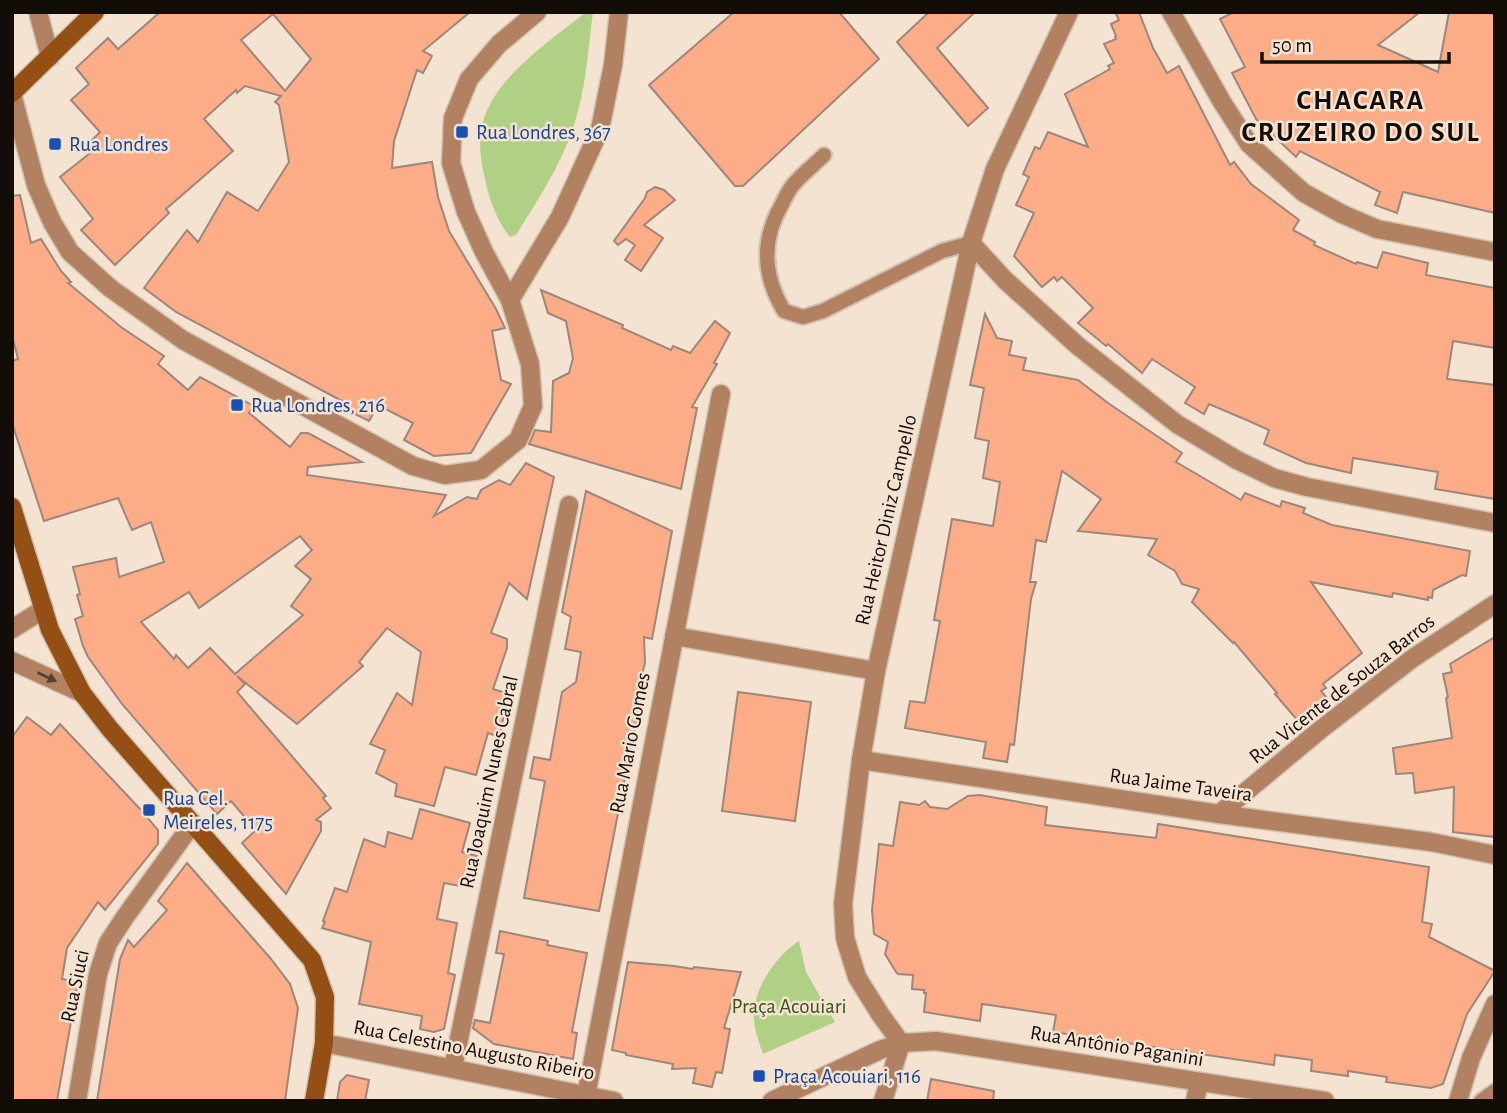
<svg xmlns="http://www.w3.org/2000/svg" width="1507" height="1113" viewBox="0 0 1507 1113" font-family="'Alegreya Sans',sans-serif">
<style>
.green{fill:#b0d086}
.building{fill:#fdac88;stroke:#9d867c;stroke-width:2;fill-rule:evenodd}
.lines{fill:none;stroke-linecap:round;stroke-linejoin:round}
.lane-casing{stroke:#d0c1b0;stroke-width:18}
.street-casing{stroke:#d0c1b0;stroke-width:21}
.secondary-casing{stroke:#d0c1b0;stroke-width:21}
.lane{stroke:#b18161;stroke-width:14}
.street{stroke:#b18161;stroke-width:18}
.secondary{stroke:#944f15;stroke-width:18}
.oneway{fill:#5a412f}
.transit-dot{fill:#1a4fb4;stroke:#f4e3d0;stroke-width:2.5}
.labels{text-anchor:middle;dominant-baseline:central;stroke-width:5;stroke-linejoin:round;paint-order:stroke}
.transit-label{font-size:21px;fill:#164399;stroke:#f4e3d0;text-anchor:start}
.street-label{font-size:21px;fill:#130d07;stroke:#f4e3d0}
.park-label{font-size:21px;fill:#3b501a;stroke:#f4e3d0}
.district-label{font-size:28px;font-weight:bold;letter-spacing:2px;fill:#130d07;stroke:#f4e3d0}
</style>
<rect width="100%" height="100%" fill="#f4e3d0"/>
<!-- green -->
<g class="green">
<path d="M586 12H593C588 50 586 89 574 125 561 165 538 200 516 235L510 237C497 221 489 199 485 179 481 162 478 142 482 125 494 77 549 42 586 12Z"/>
<path d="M799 941 806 972 835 1022 763 1054C760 1044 755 1032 754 1021 750 993 776 955 799 941Z"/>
</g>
<!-- building -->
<g class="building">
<path d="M160 12H470L423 51 432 56 423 73 417 70 394 141 392 168 432 162 438 197 449 231 496 309 505 328 492 331 501 380 511 384 471 453 434 456 404 440 413 423 378 405 369 421 339 406 342 401 176 312 144 288 187 230 198 242 227 192 258 211 289 162 279 105 275 102 281 96 245 86 237 93 236 90 204 119 233 151 166 209 169 213 115 265 81 230 93 219 60 177 94 150 88 144 100 132 71 100 89 84 76 68 108 38 118 49ZM273 14 311 59 285 91 241 40Z"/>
<path d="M734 12H839L879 59 743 186H735L649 85Z"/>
<path d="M929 12H975L937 48 988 108 968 126 897 42Z"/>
<path d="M1115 12H1139L1153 48 1167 73 1179 66 1230 165 1234 162 1251 184 1299 220 1293 230 1315 242 1314 245 1356 264 1357 262 1377 268 1383 252 1428 263 1426 275 1495 288V348L1453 341 1447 379 1495 385V499L1435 489 1438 472 1353 458 1351 473 1306 463 1264 444 1269 430 1249 421 1209 404 1204 414 1185 403 1195 387 1152 359 1142 373 1108 344 1106 346 1078 323 1093 308 1062 277 1057 281 1054 277 1042 287 1014 256 1034 213 1016 205 1029 177 1023 174 1035 147 1040 149 1048 132 1088 147 1065 94 1110 69 1108 66 1114 63 1104 44 1116 39 1115 37 1116 36 1111 24 1119 20Z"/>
<path d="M1234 12H1420L1378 45 1438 72 1449 12H1482L1495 14V213L1403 192 1397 213 1375 205 1380 192 1300 151 1296 157 1256 119 1232 73 1245 67 1220 19Z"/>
<path d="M655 187 664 190 675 200 644 225 663 238 641 271 625 260 635 245 626 239 618 245 614 241 645 198 647 192Z"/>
<path d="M20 195 31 243 41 239 61 271 71 282 68 283 121 327 164 356 158 364 188 390 200 377 254 406 249 413 290 447 301 433H308L362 462 308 467 307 475 446 495 434 516 467 497 477 499 481 490 499 480 510 485 526 463 554 477 527 599 509 583 491 633 507 639V648L493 689 509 694 499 737 488 733 476 775 445 767 434 806 395 796 397 784 376 773 385 750 370 744 397 693 412 705 421 652 387 628 359 662 363 666 297 724 237 676 245 684 237 692 326 796 323 798 331 808 316 820 321 822V831L286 894 242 843 256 830 231 801 217 814 122 704 88 657 83 646 75 619 83 616 77 595 80 594 73 567 116 558 119 577 164 562 151 522 132 530 118 498 44 521 12 423V361L18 359 12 335V196ZM300 536 312 550 295 566 311 579 291 606 303 615 235 674 210 648 188 668 176 655 174 659 141 622 189 592 199 608Z"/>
<path d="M541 290 623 325 622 328 671 350 673 346 690 353 715 321 730 333 714 363 717 364 692 407 697 408 681 489 529 444 535 430 551 432 553 381 569 373 573 358 566 321 548 313Z"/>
<path d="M985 314 997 338 1012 341 1009 355 1026 358 1023 370 1078 380 1108 403 1182 453 1176 462 1241 500 1245 493 1280 507 1282 501 1305 508 1303 513 1332 525 1470 551 1466 576 1462 575 1433 590 1432 598 1428 597V600L1393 593 1392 597 1311 582 1362 653 1323 684 1326 688 1321 691 1326 697 1298 721 1275 694 1277 693 1234 642 1233 643 1192 602 1199 589 1182 584 1175 571 1148 555 1157 539 1078 531 1101 499 1062 471 1046 542 1036 540 1030 582H1036L1031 599 1014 745 1010 744 1007 762 983 758 986 742 905 728 910 701 925 703 940 621 934 620 952 519 993 526 1000 482 983 478 989 441 975 438 984 388 970 385Z"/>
<path d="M586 491 672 531 652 639 644 637 645 663 638 689 642 690 599 911 524 898 545 781 530 778 534 757 550 760 562 692 576 682 581 652 565 649 571 617 562 612Z"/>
<path d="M1495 637V837L1453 832 1454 787 1415 793 1413 773 1396 774 1393 748 1452 738 1446 698 1448 697 1443 674 1452 672 1450 664Z"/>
<path d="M738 692 811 702 795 821 722 811Z"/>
<path d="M27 717 51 735 60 724 141 810 145 811V815L158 830V844L105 910 98 902 67 948 62 979 78 982 57 1101H12V737Z"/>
<path d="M980 795 1047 807 1045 825 1156 838 1158 824 1429 867 1422 922 1432 924 1429 937 1495 971 1467 1014 1443 1084 1431 1088 1386 1082 1387 1077 1348 1071V1076L1311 1071 1312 1060 1275 1055 1274 1065 1053 1032 1056 1015 982 1004 980 1021 924 1012 926 993H924V990L912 989 913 975 898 974 896 972 885 954 888 942 874 934 872 910 879 844 893 846 900 802 919 805 925 801 930 807 947 809 968 796Z"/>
<path d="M420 809 470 823 462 852 477 856 471 888 444 883 437 919 457 923 448 973 455 975 444 1029 434 1032 420 1029 422 1016 359 1004 371 942 322 928 325 922 323 921 335 888 347 892 364 839 385 847 388 832 412 839Z"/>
<path d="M187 863 271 959 290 984 298 1008 285 1101H97L120 959 128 940 134 947 167 910 158 901Z"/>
<path d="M500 931 548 941 547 945 587 953 572 1032 577 1033 573 1059 494 1044 473 1028 475 1020 490 1023 504 954 496 953Z"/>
<path d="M628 962 674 966 693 969 694 967 741 972 724 1028 730 1029 722 1073 716 1072 712 1087 693 1083 696 1068 672 1069 673 1064 626 1055V1053L612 1050Z"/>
<path d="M347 1075 369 1080 365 1101H337L340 1082Z"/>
<path d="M931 1079 994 1091 993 1101H927Z"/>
</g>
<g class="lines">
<defs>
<g id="lane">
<path d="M824 155C814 165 802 174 793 185 788 191 785 198 782 204 761 240 763 276 784 311L803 317 823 311 942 251 971 243"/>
<path d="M1481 1101 1495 1091"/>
</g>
<g id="street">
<path d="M38 12 50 57"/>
<path d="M1171 12 1222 102 1249 144 1304 193 1342 214 1377 229 1495 252"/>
<path d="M12 94 36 185 52 222 70 252 110 288 183 340 413 466 445 475 481 470 518 440 533 406 530 364 510 300 484 252 466 212 451 163 453 118 469 79 499 44 537 12"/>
<path d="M971 243 1005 280 1078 346 1177 424 1237 460 1274 478 1307 487 1495 523"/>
<path d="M510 300 560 217 600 129 613 65 619 12"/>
<path d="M12 629 44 609"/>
<path d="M674 636 876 671"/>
<path d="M12 661 82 693"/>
<path d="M861 760 1219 814 1431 842 1495 855"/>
<path d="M1219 814 1320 730 1413 658 1495 604"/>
<path d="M324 1043 614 1101"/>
<path d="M901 1043 880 1014 857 977 845 938 843 904 861 760 876 671 971 243 995 169 1069 12"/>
<path d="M453 1068 569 505"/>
<path d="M77 1101 98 974 108 943 125 917 193 823"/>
<path d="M585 1101 721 394"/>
<path d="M772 1101 880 1050 901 1043 936 1041 1325 1101"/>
<path d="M883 1101 901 1043"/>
<path d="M1195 1101 1199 1082"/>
<path d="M1458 1101 1471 1058 1495 1004"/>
</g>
<g id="secondary">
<path d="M12 93 95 12"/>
<path d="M12 507 50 630 82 693 110 729 312 960 325 997 324 1043 314 1101"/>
</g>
</defs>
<!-- lane casing -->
<use href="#lane" class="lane-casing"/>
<!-- street casing -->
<use href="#street" class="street-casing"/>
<!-- secondary casing -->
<use href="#secondary" class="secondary-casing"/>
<!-- lane -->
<use href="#lane" class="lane"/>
<!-- street -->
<use href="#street" class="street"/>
<!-- secondary -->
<use href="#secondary" class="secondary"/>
</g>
<!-- one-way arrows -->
<defs><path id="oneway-solid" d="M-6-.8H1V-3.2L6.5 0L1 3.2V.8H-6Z" transform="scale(1.75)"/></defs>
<use class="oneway" href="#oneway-solid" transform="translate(47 677) rotate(25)"/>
<!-- markers -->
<g class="transit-dot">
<rect x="455" y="125" width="14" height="14" rx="3.5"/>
<rect x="48" y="137" width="14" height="14" rx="3.5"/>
<rect x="230" y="398" width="14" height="14" rx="3.5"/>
<rect x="142" y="803" width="14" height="14" rx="3.5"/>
<rect x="752" y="1069" width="14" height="14" rx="3.5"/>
</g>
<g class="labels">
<!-- transit labels -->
<g class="transit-label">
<text x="476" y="132">Rua Londres, 367</text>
<text x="69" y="144">Rua Londres</text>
<text x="251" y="405">Rua Londres, 216</text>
<text x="163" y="798">Rua Cel.<tspan x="163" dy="24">Meireles, 1175</tspan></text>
<text x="773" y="1076">Praça Acouiari, 116</text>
</g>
<!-- street labels -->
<g class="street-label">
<text transform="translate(886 520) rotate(-77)">Rua Heitor Diniz Campello</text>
<text transform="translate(1342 689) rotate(-38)">Rua Vicente de Souza Barros</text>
<text transform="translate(630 743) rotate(-79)">Rua Mario Gomes</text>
<text transform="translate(489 782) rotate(-78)">Rua Joaquim Nunes Cabral</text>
<text transform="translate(1181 785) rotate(8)">Rua Jaime Taveira</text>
<text transform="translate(75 986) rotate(-78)">Rua Siuci</text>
<text transform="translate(1117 1046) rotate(9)">Rua Antônio Paganini</text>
<text transform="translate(474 1050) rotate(11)">Rua Celestino Augusto Ribeiro</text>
</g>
<!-- park labels -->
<g class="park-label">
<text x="789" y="1006">Praça Acouiari</text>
</g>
<!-- district labels -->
<g class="district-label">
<text x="1361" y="101">CHACARA<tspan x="1361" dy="32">CRUZEIRO DO SUL</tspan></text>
</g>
</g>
<!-- border -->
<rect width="1507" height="1113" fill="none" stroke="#130d07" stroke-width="28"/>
<!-- scale -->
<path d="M1262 52v10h187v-10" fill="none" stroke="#130d07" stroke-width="3.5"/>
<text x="1272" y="52" font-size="21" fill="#130d07" stroke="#f4e3d0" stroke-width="5" paint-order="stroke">50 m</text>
</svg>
